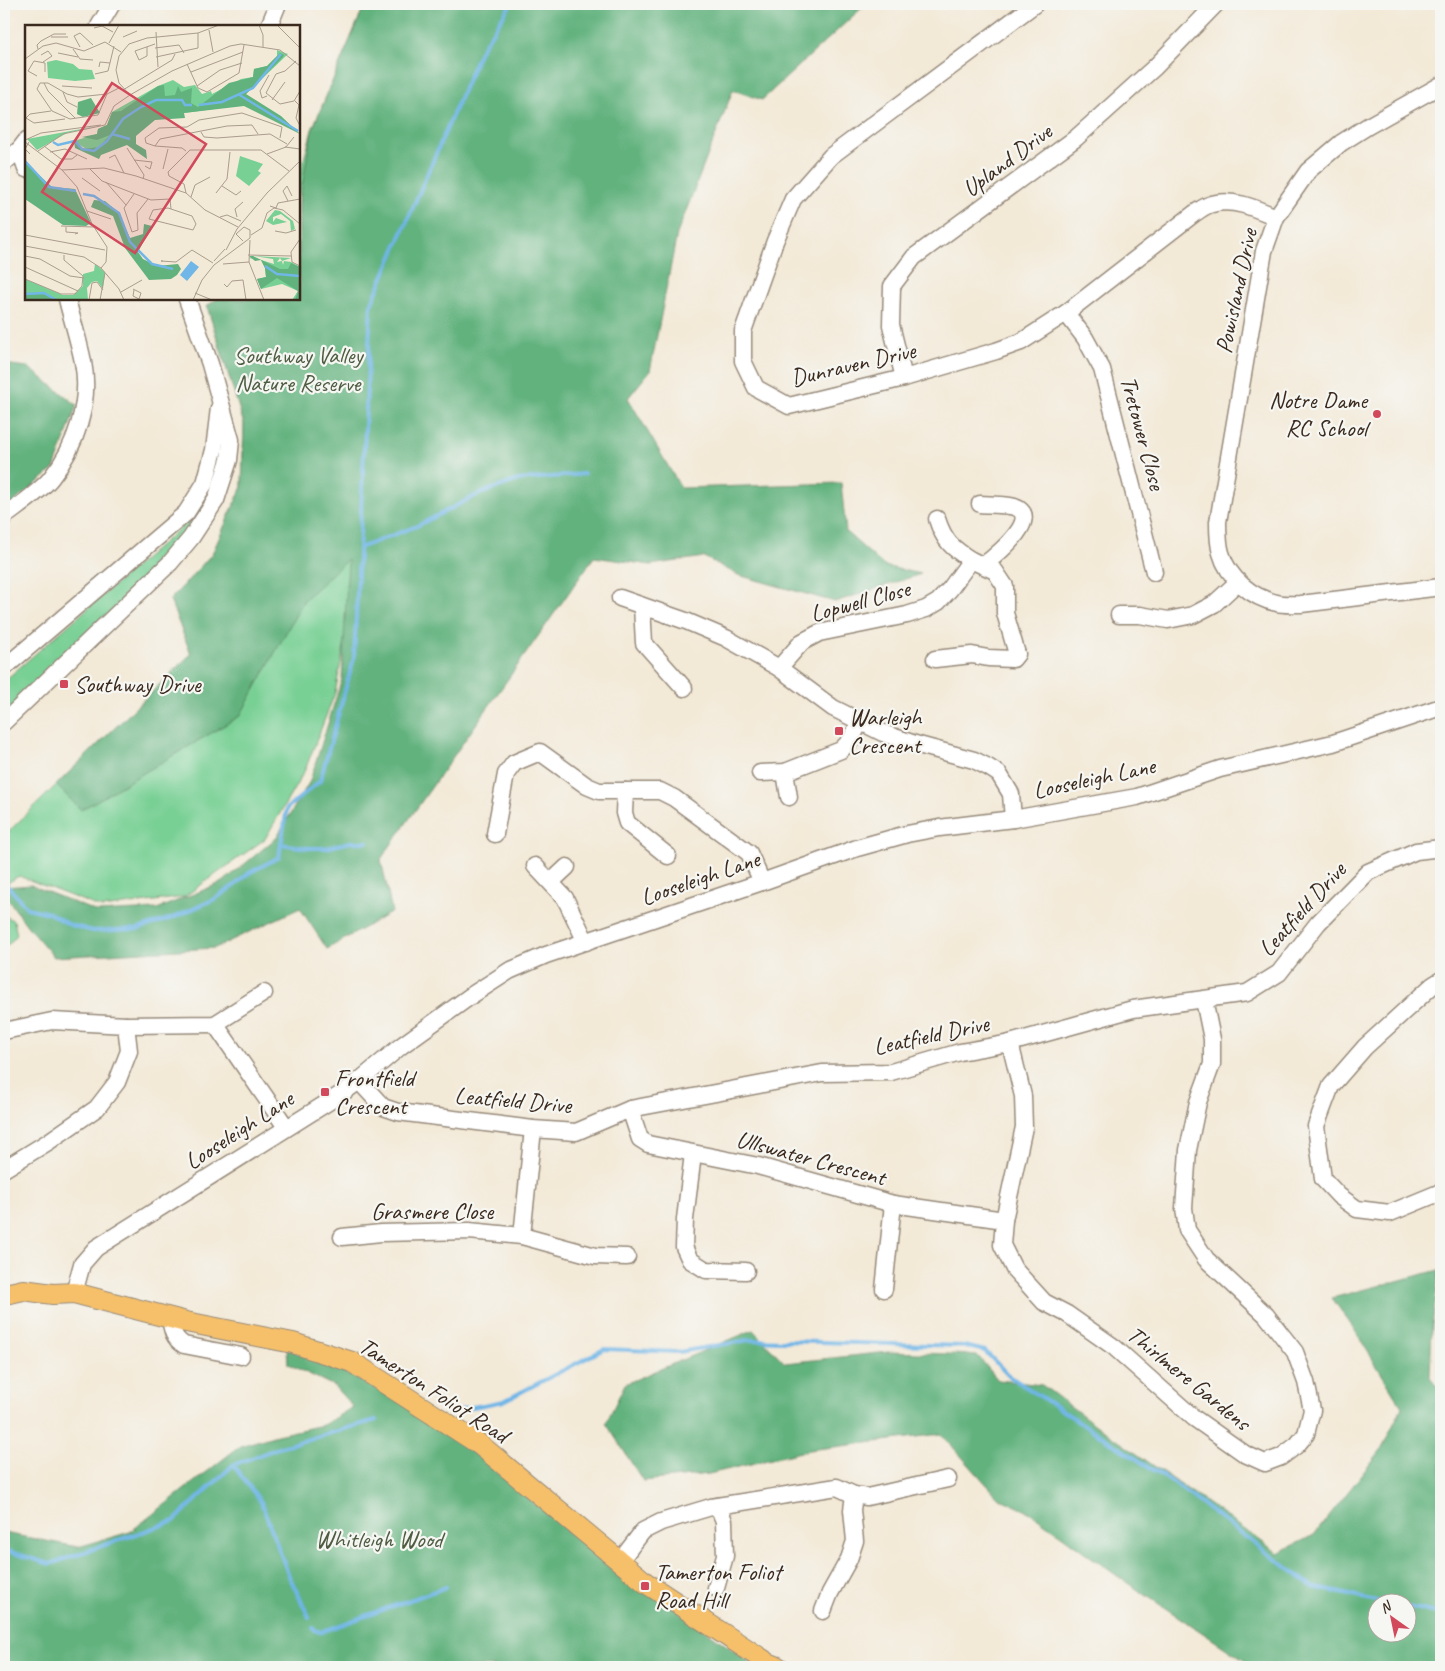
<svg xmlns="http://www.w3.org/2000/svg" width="1445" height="1671" viewBox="0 0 1445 1671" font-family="Caveat,sans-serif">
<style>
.green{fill:#79d095;stroke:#5a7d5a}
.forest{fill:#62b27e;stroke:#4e6e4e;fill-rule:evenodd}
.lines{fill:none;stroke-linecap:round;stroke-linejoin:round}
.stream{stroke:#70b6e7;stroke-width:4}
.minor-casing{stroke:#978a7a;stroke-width:19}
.major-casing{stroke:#978a7a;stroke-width:22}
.minor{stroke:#fff;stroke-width:16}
.major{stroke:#f6c06b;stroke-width:20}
.poi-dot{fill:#d1495b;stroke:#f6f6f2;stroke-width:2}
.labels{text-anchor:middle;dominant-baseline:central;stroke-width:4.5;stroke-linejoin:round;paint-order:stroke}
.street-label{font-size:24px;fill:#3b2a1e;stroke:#f6f6f2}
.park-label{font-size:24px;fill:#4e5c42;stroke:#f6f6f2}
.poi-label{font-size:24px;fill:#3b2a1e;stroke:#f6f6f2;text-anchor:start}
.inset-river{fill:none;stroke:#70b6e7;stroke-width:2.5}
.inset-road{fill:none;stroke:#a99d8d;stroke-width:1}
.view{fill:#d1495b;fill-opacity:0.15;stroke:#d1495b;stroke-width:2.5}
.inset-edge{fill:none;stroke:#3b2a1e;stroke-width:2.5}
</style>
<rect width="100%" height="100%" fill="#f6f6f2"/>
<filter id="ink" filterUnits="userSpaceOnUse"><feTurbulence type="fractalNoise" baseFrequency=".02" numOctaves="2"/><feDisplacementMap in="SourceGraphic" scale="10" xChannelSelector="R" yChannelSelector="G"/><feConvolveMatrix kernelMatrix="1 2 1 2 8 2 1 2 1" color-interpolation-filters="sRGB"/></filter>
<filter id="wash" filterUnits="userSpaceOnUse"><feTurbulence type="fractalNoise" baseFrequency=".0096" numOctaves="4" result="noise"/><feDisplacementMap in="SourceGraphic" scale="20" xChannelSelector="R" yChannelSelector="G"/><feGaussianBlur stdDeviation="1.12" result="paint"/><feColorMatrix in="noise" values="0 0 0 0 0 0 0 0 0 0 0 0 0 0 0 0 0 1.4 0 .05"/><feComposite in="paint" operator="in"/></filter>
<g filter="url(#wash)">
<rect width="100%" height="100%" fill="#f3e9d7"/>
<!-- green -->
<g class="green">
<path d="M365 4H511L346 636 335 693 305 770 265 839 184 897 102 908 19 876 4 885V836L191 654 170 600 212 554 242 487 244 424 207 306 217 299H299V178L312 130Z"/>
<path d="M193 517 189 549 4 721V681Z"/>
<path d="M4 915 14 921 17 935 4 949Z"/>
</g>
<!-- forest -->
<g class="forest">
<path d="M365 4H866L762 100 733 90 677 234 650 371 628 398 681 488 841 483 846 532 884 566 921 574 835 602 738 575 704 557 651 565 594 557 381 859 392 912 327 949 300 908 215 948 54 957 28 927 4 894V887L31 885 97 912 157 909 223 882 276 838 310 781 342 679 348 559 304 600 240 716 81 810 56 785 191 654 170 600 212 554 242 487 244 424 207 306 217 299H299V204L312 130Z"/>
<path d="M4 364 28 367 77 405 54 469 4 510Z"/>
<path d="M1439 1270 1432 1326 1430 1377 1441 1391V1526L1439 1529 1441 1535V1667H1254L1120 1578 1031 1513 999 1498 941 1434 809 1450 709 1474 643 1481 606 1423 625 1384 753 1330 785 1363 888 1352 977 1355 998 1380 1042 1385 1097 1426 1278 1553 1314 1535 1381 1450 1402 1407 1354 1329 1332 1298ZM1378 1604H1408V1634H1378Z"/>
<path d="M287 1349 345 1373 432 1419 565 1528 752 1664 751 1667H4V1533L78 1547 130 1532 240 1446 277 1435 323 1425 353 1407 334 1386 288 1364Z"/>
</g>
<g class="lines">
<!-- stream -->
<g class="stream">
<path d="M359 548 417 526 479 494 518 480 584 474"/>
<path d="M281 844 307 848H326L350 842H367"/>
<path d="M4 886 6 884 27 908 49 913 70 925 93 931 138 929 175 917 215 899 235 885 249 873 279 857 287 808 320 781 354 658 371 305 480 51 511 4"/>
<path d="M462 1409 504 1401 604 1349 679 1352 749 1340 964 1346 985 1351 1009 1376 1172 1482 1313 1587 1390 1604"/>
<path d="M233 1465 261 1502 289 1576 309 1617"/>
<path d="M4 1550 50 1564 174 1521 233 1465 281 1447 376 1420"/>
<path d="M1408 1607 1441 1614"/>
<path d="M313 1628 314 1630 321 1632 446 1587"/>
</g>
</g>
</g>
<g filter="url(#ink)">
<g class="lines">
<defs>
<g id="minor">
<path d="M1035 4 831 156 793 199 775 241 743 331V361L756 388 789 406 904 378 996 351 1021 342 1066 313 1195 213C1200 210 1206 205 1212 204 1234 198 1257 209 1276 217"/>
<path d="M99 26 112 4"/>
<path d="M269 26 278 4"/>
<path d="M1441 85 1368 126 1341 143 1308 171 1276 217 1264 251 1218 522C1218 533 1218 543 1221 553 1228 578 1252 598 1277 603 1285 605 1293 604 1301 604L1441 587"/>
<path d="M20 149 26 169"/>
<path d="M4 163 20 149 26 141"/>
<path d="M1066 313 1085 338 1102 369 1154 572"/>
<path d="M904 378 891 325 892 286 914 257 1076 138 1155 67 1216 4"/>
<path d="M980 504C990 505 1011 504 1019 509 1038 522 994 557 984 565"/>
<path d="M4 517C17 507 42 490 51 478 76 447 91 402 83 362 79 341 72 320 67 299"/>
<path d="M937 519C944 541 952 548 971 560"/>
<path d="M620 598 686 621 726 638 779 668 833 708 883 733 915 744 974 760 988 767 999 774 1011 794 1013 819"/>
<path d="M642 606 644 643 684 688"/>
<path d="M1119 615H1140L1168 620 1193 615 1214 604 1238 582"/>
<path d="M4 668 186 513 205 483 214 450 219 408"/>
<path d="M779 668 802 642 819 633 907 615 926 609 938 602 950 589 971 560 995 571 1005 586V613L1017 654 1013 659 988 658 972 655 935 659"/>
<path d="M4 722 170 563 191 538 216 500 229 460 231 440 210 364 187 299"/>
<path d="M785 772 789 797"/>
<path d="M760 773 785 772 841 750 850 741 860 722"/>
<path d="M625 791 624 813 627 823 668 856"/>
<path d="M495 834 506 774 514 763 540 752 587 786 599 791H660L674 798 749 853 762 882"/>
<path d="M535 866 565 898 586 942"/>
<path d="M551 882 567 867"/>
<path d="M1441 980 1433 985 1365 1047 1331 1086 1316 1126 1323 1179 1339 1196 1357 1209 1390 1213 1441 1192"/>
<path d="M215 1024 286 1127"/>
<path d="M4 1031 52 1021 126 1025 215 1024 264 993"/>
<path d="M1010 1043 1023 1096 1024 1127 1004 1220 1002 1245 1014 1269 1044 1302 1067 1314 1114 1347 1194 1418 1245 1454 1265 1463 1281 1457 1297 1445 1306 1434 1312 1410 1306 1382 1295 1352 1266 1315 1206 1259 1187 1230 1184 1208 1188 1150 1198 1102 1212 1064V1039L1204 1000"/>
<path d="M359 1081 383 1107 398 1112 533 1129 576 1132 630 1109 822 1073 891 1072 960 1052 1010 1043 1133 1009 1247 993 1279 973 1318 923 1368 872 1416 851 1441 848"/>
<path d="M630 1109 640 1139 648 1144 758 1166 893 1204 1004 1220"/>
<path d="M693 1154 685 1219 684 1247 690 1260 706 1270 746 1271"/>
<path d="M4 1169 48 1142 97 1108 117 1082 129 1051 126 1025"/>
<path d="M522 1236 533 1129"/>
<path d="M342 1237 381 1233 469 1231 522 1236 595 1256 627 1257"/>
<path d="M884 1289 893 1204"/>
<path d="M74 1293 82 1264 96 1248 341 1094 359 1081 401 1046 472 995 509 971 546 955 762 882 857 848 907 834 939 828 1013 819 1137 797 1220 769 1333 743 1441 707"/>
<path d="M170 1318C172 1330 173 1338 184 1345L241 1356"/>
<path d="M620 1561 643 1531 661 1522 711 1507 837 1487 854 1495 867 1497 948 1479"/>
<path d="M716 1588 725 1556 724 1521 718 1506"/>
<path d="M823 1611 830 1593 849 1559 855 1541 852 1510 854 1495"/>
</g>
<path id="major" d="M4 1292 10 1293 23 1290 53 1294 74 1293 186 1322 293 1343 352 1362 479 1444 646 1583 768 1663 778 1667"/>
</defs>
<!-- minor casing -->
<use href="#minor" class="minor-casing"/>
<!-- major casing -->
<use href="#major" class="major-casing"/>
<!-- minor -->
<use href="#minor" class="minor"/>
<!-- major -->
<use href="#major" class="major"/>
</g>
</g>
<!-- markers -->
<g class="poi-dot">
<circle cx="1377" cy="414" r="5"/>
<rect x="59" y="679" width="10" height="10" rx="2.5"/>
<rect x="834" y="726" width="10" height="10" rx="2.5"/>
<rect x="320" y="1087" width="10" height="10" rx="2.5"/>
<rect x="640" y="1581" width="10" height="10" rx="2.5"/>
</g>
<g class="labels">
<!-- street labels -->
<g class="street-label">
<text transform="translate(1007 160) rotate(-37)">Upland Drive</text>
<text transform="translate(1236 291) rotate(-78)">Powisland Drive</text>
<text transform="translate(853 364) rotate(-13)">Dunraven Drive</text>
<text transform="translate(1143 433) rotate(75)">Tretower Close</text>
<text transform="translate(860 601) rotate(-15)">Lopwell Close</text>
<text transform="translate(1094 778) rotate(-12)">Looseleigh Lane</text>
<text transform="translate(700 878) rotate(-19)">Looseleigh Lane</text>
<text transform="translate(1302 909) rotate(-48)">Leatfield Drive</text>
<text transform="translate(931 1035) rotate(-12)">Leatfield Drive</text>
<text transform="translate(513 1100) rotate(5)">Leatfield Drive</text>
<text transform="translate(239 1130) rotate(-33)">Looseleigh Lane</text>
<text transform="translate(811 1158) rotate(15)">Ullswater Crescent</text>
<text x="432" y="1211">Grasmere Close</text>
<text transform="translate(1189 1378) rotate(39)">Thirlmere Gardens</text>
<text transform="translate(434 1390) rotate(33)">Tamerton Foliot Road</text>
</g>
<!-- park labels -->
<g class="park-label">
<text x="298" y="355">Southway Valley<tspan x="298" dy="28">Nature Reserve</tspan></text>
<text x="379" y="1539">Whitleigh Wood</text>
</g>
<!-- poi labels -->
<g class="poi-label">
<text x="1367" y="400" text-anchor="end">Notre Dame<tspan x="1367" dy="28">RC School</tspan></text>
<text x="74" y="684">Southway Drive</text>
<text x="849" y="717">Warleigh<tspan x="849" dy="28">Crescent</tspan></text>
<text x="335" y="1078">Frontfield<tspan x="335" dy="28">Crescent</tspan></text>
<text x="655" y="1572">Tamerton Foliot<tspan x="655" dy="28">Road Hill</tspan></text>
</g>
</g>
<!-- overview -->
<g transform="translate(25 25)">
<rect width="275" height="275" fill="#f3e9d7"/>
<path d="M252 25 263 29 221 69 219 80 159 88 157 76 69 124H61L49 116 72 109 73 104 82 100 87 87 133 61 148 55 159 62 170 60 177 69 186 66 187 69 216 54 228 52 229 44 242 41 252 31ZM31 35 48 39 54 44 67 45 70 54 50 56 23 53 22 37ZM78 100 42 108 12 125 2 114ZM215 131 238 139 233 146 236 148 224 161 211 151ZM250 185 255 186 268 196 270 204 266 206 265 196 256 189 248 192V197L251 193 262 197 248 200 241 196ZM228 231 230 233 249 239 248 234 229 231 266 233 257 236 255 233 252 237 257 236 258 240 259 236 266 237 275 242V275H267L273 266 257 259 236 264 232 254 241 252 240 243 236 235 224 233ZM70 239 80 247 78 264 72 256 67 257 62 263 63 275H31L19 268H0V254L38 270H48L58 261V249L69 246Z" fill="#79d095"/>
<path d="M255 28 259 30 258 32 221 69 256 91 275 109 219 81 159 88 160 93 130 95 111 111V119L121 125 122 134 102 120 76 130 74 134 50 123 49 116 59 124 74 122 85 110 72 115 57 112 72 109 73 104 82 100 87 87 96 86 133 61 139 60 140 71 150 70 153 61 156 67 167 63 166 78 173 82 204 58 228 52 229 44 242 41ZM66 73 75 88 58 92 52 89 53 77ZM0 137 27 162 50 164 66 198 61 201 38 200 0 174ZM69 175 80 176 93 187 105 213 118 209 119 199 127 201 113 227 118 234 132 241 153 239 156 244 152 250 146 254 124 255 100 223 88 191 66 182ZM224 231H228L255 244H263L266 238 275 242V274L270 275 273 266 252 253 236 264 232 254 241 252 240 243 236 235 230 236ZM0 268H19L30 275H0Z" fill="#62b27e"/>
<path d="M166 236 174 242 162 256 155 250Z" fill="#70b6e7"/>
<path class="inset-river" d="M213 69 273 106M174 80 197 77 228 63 256 29M87 109 105 114M28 117 33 120 50 116 57 124 69 126 82 116 98 94 116 82 131 75H157L160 80H167M0 136 24 162 51 166M58 169 69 171 94 188 105 217 127 239 148 244M240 241 252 249 275 251M0 269 19 268 31 275"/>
<path class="inset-road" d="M234 0 238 10V22M252 0 275 23M69 3 77 1 88 7M184 5 188 27M131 7 133 42M26 12H43M98 12 112 6M84 18 94 0M55 22 49 11 55 8 68 20M122 22V31L114 35 110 26 130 19M130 23 154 20 159 28M13 24 12 20 16 16 29 9H41M48 24 55 34 68 35M33 28 53 32M16 30 23 26 27 31 18 37M131 32 173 23V8M0 34 18 21 31 18 59 26 80 17 96 27M9 36 3 46 12 51M9 36 20 38V47M271 36 260 46 251 49 241 68 255 79 269 76 275 66M162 39 173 63 182 67 214 48 219 20M74 42 75 37 85 38M166 47 218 27M70 49 83 46 89 21M19 58 23 66 50 93M37 61 67 63M172 61 195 45 217 38M98 65 147 35 150 29M38 67 42 77 52 82M82 69 73 90 45 94 27 86 12 64 15 58H23L42 69 53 72 82 69 96 62M105 70 94 58 91 45 94 31 104 19 122 13 173 8 194 0M242 71 237 73 235 66 244 50M247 75 260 57M270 76 274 80 271 93 275 101M26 86 5 89 1 93 9 98 40 94M176 107 179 112 192 113 245 109 262 119M0 115 16 108 76 100M0 117 37 145 52 162 67 199 82 222 81 237 76 243 94 264 99 275M4 117 0 124 5 129M19 121 36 134H47L52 130M130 121 135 114 202 101 227 100 233 109M260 122 275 124M102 123 119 150 118 154M13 126 38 109 80 100 89 81 105 70 147 46 205 21 216 19 255 25 275 41M161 126 157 123 130 121 121 118 120 113 134 103 162 102 174 95 217 88 257 102 255 113M25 127 40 124 62 134M242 129 261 122 269 112M84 133 90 130 99 148M109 135 127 137 125 144 120 141M65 144 77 156 100 165 126 175 145 174 146 184M138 144 143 124M37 145 79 143 111 151 161 168 180 185 213 202M57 153 75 166M81 157 101 180M197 161 211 170 216 166M161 168 159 159 144 151 143 147 165 125H236L264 146M191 168 202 154 205 127M109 169 99 183 107 207 113 205 112 188 123 174M166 172 170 160 185 152M263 176 258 166 262 161 267 171M245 181 251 183 253 178 275 174M143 183 167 191 171 199 168 205 124 194 128 185ZM62 186 86 194M195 192 202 190 216 196M212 192 210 184 218 177M36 201 69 202M41 202V207L53 208 50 209M250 206 261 208 271 205M0 210 80 225M226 210 237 203 242 188 249 183 258 185 275 199M275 214 266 227 267 237 275 241M225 215 224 237 239 275M0 221 59 232 76 243M201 225 212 204 242 168 275 136M223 230 266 231M0 231 15 234 45 251 59 253M138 236H136L151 237 167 225 188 238M189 236 200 224M198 239 224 237M0 242 53 266M0 254 36 269H50L57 261 58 251 39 235V230M199 259 202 262 207 256 218 255 221 275M108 264 116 268 114 274 108 271 109 265M96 267 117 255M170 268 187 275M64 275 67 258 72 257 78 265M75 275 80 248M168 275 177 255 189 240 225 213V205L219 202 211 209 218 216"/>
<path class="view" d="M87 58 181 119 110 228 17 167Z"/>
<rect width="275" height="275" class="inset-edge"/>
</g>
<!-- margin -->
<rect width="1445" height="1671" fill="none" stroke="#f6f6f2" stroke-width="20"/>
<!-- north arrow -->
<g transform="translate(1392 1618) rotate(327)"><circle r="24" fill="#f6f6f2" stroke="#aba49d"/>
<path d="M0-4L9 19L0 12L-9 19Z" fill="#d1495b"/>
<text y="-8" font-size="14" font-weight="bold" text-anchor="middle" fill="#3b2a1e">N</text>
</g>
</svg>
